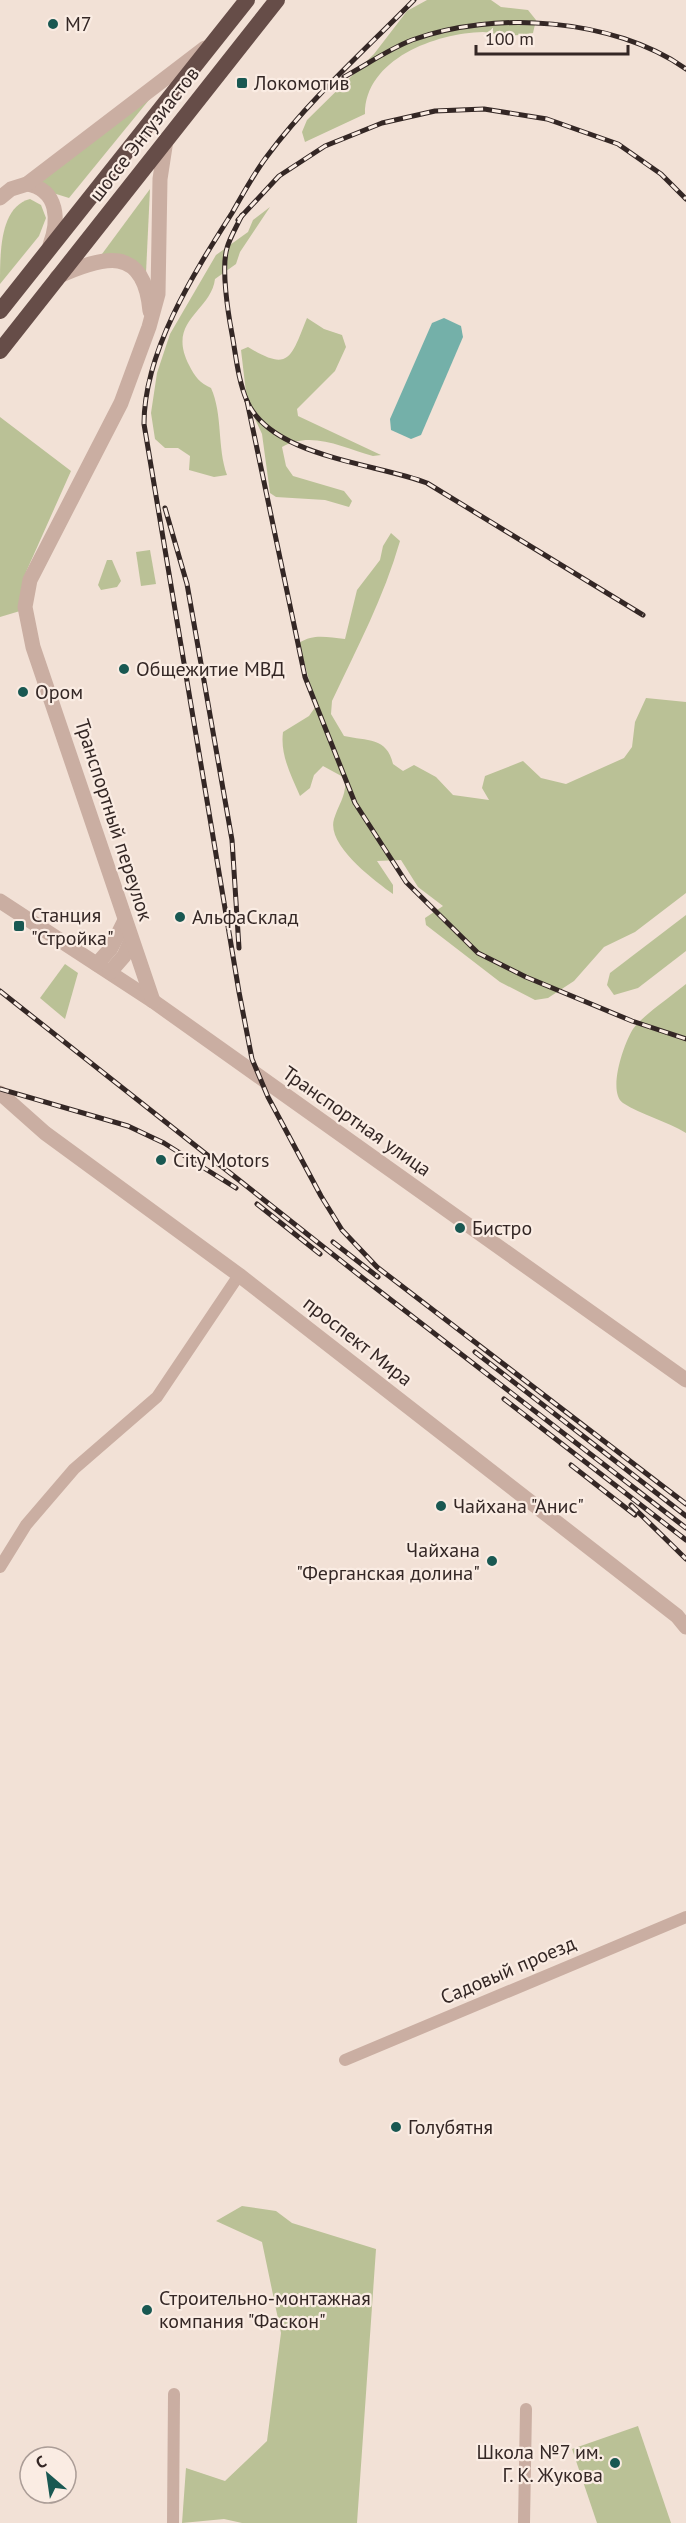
<svg xmlns="http://www.w3.org/2000/svg" width="686" height="2523" viewBox="0 0 686 2523" font-family="'PT Sans',sans-serif">
<style>
.green{fill:#bac196}
.water{fill:#74b0a9}
.lines{fill:none;stroke-linecap:round;stroke-linejoin:round}
.minor{stroke:#caaea2;stroke-width:12}
.tertiary{stroke:#caaea2;stroke-width:15}
.trunk{stroke:#664d48;stroke-width:16}
.rail-casing{stroke:#342725;stroke-width:5}
.rail{stroke:#faece3;stroke-width:3;stroke-dasharray:9;stroke-linecap:butt}
.poi-dot{fill:#195852;stroke:#faece3;stroke-width:2}
.labels{text-anchor:middle;dominant-baseline:central;stroke-width:4.5;stroke-linejoin:round;paint-order:stroke}
.poi-label{font-size:20px;fill:#342725;stroke:#faece3;text-anchor:start}
.street-label{font-size:20px;fill:#342725;stroke:#faece3}
</style>
<rect width="100%" height="100%" fill="#f2e1d6"/>
<!-- green -->
<g class="green">
<path d="M427 0H491L501 7 528 10 536 20 533 33C524 34 515 36 506 36 498 35 490 32 483 32 436 33 365 59 365 114L305 142 302 132 307 120 374 54 407 11Z"/>
<path d="M153 95 69 198 53 193 39 180Z"/>
<path d="M150 189 146 273 102 254Z"/>
<path d="M30 199 41 205 46 218 39 236 0 284C0 251 0 207 30 199Z"/>
<path d="M270 207 240 252 236 264 215 279C211 312 166 320 189 365 195 377 200 383 211 388 223 415 217 447 227 475L214 477 189 470 190 456 178 448H165L155 439 151 413 157 373 170 334 216 255 248 232 253 220Z"/>
<path d="M307 318 324 329 342 335 346 347 335 371 297 409 298 416 381 455 373 456C344 448 311 430 282 447L286 466 293 476 344 491 352 501 349 507 325 500 276 497 270 493 262 434 247 401 241 350 248 347C290 373 291 357 307 318Z"/>
<path d="M0 417 71 471 26 572 20 611 0 617Z"/>
<path d="M391 533 400 541C384 597 357 648 332 701L331 714 344 736C367 741 387 737 393 764L403 771 414 765 436 777 453 795 489 800 482 788 485 776 523 761 541 778 566 784 624 758 632 747 635 722 646 698 686 702V893L635 932 604 947 574 981 548 998 535 1000 500 982 426 925 425 918 443 906 418 887 401 860 377 861 393 885V894C375 881 326 845 334 819 339 803 347 795 345 778L323 766 314 775 310 788 300 796C291 775 280 755 283 732L309 716 316 706 299 643C315 633 328 638 345 639L357 590 380 560 383 546Z"/>
<path d="M150 550 156 584 141 586 136 552Z"/>
<path d="M107 560H112L121 581 117 587 101 590 98 585Z"/>
<path d="M686 915V951L638 988 614 995 607 985 610 973Z"/>
<path d="M65 964 78 973 65 1019 40 998Z"/>
<path d="M686 984V1133C667 1121 641 1115 623 1103 607 1092 624 1043 633 1029 642 1016 673 995 686 984Z"/>
<path d="M242 2206 276 2211 292 2223 376 2249 357 2523H242L224 2519 182 2523 186 2468 225 2481 267 2441 281 2333 262 2242 216 2221Z"/>
<path d="M638 2426 671 2523H597L572 2449Z"/>
</g>
<!-- water -->
<path class="water" d="M444 318 461 326 463 337 421 435 411 439 391 430 390 419 432 323Z"/>
<g class="lines">
<!-- minor -->
<g class="minor">
<path d="M0 1567 26 1525 74 1469 157 1397 239 1275"/>
<path d="M345 2060 686 1917"/>
<path d="M173 2523 174 2394"/>
<path d="M524 2523 526 2409"/>
</g>
<!-- tertiary -->
<g class="tertiary">
<path d="M27 184C59 190 59 221 50 245"/>
<path d="M0 198 11 189 27 184 205 48"/>
<path d="M57 277C103 256 144 244 150 311"/>
<path d="M0 901 153 1001 686 1380"/>
<path d="M97 964 111 948 125 920"/>
<path d="M110 972 124 956 131 940"/>
<path d="M153 1001 33 647 25 607 30 580 121 403 149 327 158 294 160 179 166 140"/>
<path d="M0 1093 45 1133 239 1275 677 1616 686 1627"/>
</g>
<!-- trunk -->
<g class="trunk">
<path d="M0 311 247 0"/>
<path d="M0 351 277 0"/>
</g>
<defs>
<g id="rail">
<path d="M414 0C366 49 309 100 268 155 254 173 243 194 232 213 194 273 144 351 144 424L239 992 252 1059 268 1097 321 1196 342 1230 377 1267 686 1504"/>
<path d="M344 77C366 65 389 49 412 40 494 10 614 18 686 69"/>
<path d="M242 215C237 226 230 237 227 248 221 268 228 313 232 334 236 356 238 380 247 401 271 457 375 463 427 483L643 615"/>
<path d="M238 220 279 176 325 146 382 123 435 111 484 109 547 119 618 144 661 174 686 199"/>
<path d="M247 401 305 677 355 803 406 882 478 953 526 977 632 1021 686 1039"/>
<path d="M165 508 187 584 232 840 239 948"/>
<path d="M0 991 364 1279 686 1528"/>
<path d="M0 1089 128 1126 164 1143 236 1188"/>
<path d="M257 1204 320 1254"/>
<path d="M333 1242 378 1277"/>
<path d="M475 1352 686 1516"/>
<path d="M504 1399 686 1540"/>
<path d="M571 1465 635 1515"/>
<path d="M631 1505 686 1559"/>
</g>
</defs>
<!-- rail casing -->
<use href="#rail" class="rail-casing"/>
<!-- rail -->
<use href="#rail" class="rail"/>
</g>
<!-- markers -->
<g class="poi-dot">
<circle cx="53" cy="24" r="6"/>
<rect x="236" y="77" width="12" height="12" rx="3"/>
<circle cx="124" cy="669" r="6"/>
<circle cx="23" cy="692" r="6"/>
<circle cx="180" cy="917" r="6"/>
<rect x="13" y="920" width="12" height="12" rx="3"/>
<circle cx="161" cy="1160" r="6"/>
<circle cx="460" cy="1228" r="6"/>
<circle cx="441" cy="1506" r="6"/>
<circle cx="492" cy="1561" r="6"/>
<circle cx="396" cy="2127" r="6"/>
<circle cx="147" cy="2310" r="6"/>
<circle cx="615" cy="2463" r="6"/>
</g>
<g class="labels">
<!-- poi labels -->
<g class="poi-label">
<text x="65" y="24">М7</text>
<text x="254" y="83">Локомотив</text>
<text x="136" y="669">Общежитие МВД</text>
<text x="35" y="692">Ором</text>
<text x="31" y="915">Станция<tspan x="31" dy="23">"Стройка"</tspan></text>
<text x="192" y="917">АльфаСклад</text>
<text x="173" y="1160">City Motors</text>
<text x="472" y="1228">Бистро</text>
<text x="453" y="1506">Чайхана "Анис"</text>
<text x="480" y="1550" text-anchor="end">Чайхана<tspan x="480" dy="23">"Ферганская долина"</tspan></text>
<text x="408" y="2127">Голубятня</text>
<text x="159" y="2298">Строительно-монтажная<tspan x="159" dy="23">компания "Фаскон"</tspan></text>
<text x="603" y="2452" text-anchor="end">Школа №7 им.<tspan x="603" dy="23">Г. К. Жукова</tspan></text>
</g>
<!-- street labels -->
<g class="street-label">
<text transform="translate(144 134) rotate(-52)">шоссе Энтузиастов</text>
<text transform="translate(114 820) rotate(72)">Транспортный переулок</text>
<text transform="translate(357 1121) rotate(35)">Транспортная улица</text>
<text transform="translate(358 1341) rotate(38)">проспект Мира</text>
<text transform="translate(508 1970) rotate(-23)">Садовый проезд</text>
</g>
</g>
<!-- north arrow -->
<g transform="translate(48 2475) rotate(331)"><circle r="28" fill="#faece3" stroke="#ab9d97" stroke-width="1.5"/>
<path d="M0-4.5L10 22L0 15L-10 22Z" fill="#195852"/>
<text y="-9" font-size="16" font-weight="bold" text-anchor="middle" fill="#342725">С</text>
</g>
<!-- scale -->
<path d="M476 45v9h152v-9" fill="none" stroke="#342725" stroke-width="3"/>
<text x="485" y="45" font-size="18" fill="#342725" stroke="#faece3" stroke-width="4.5" paint-order="stroke">100 m</text>
</svg>
